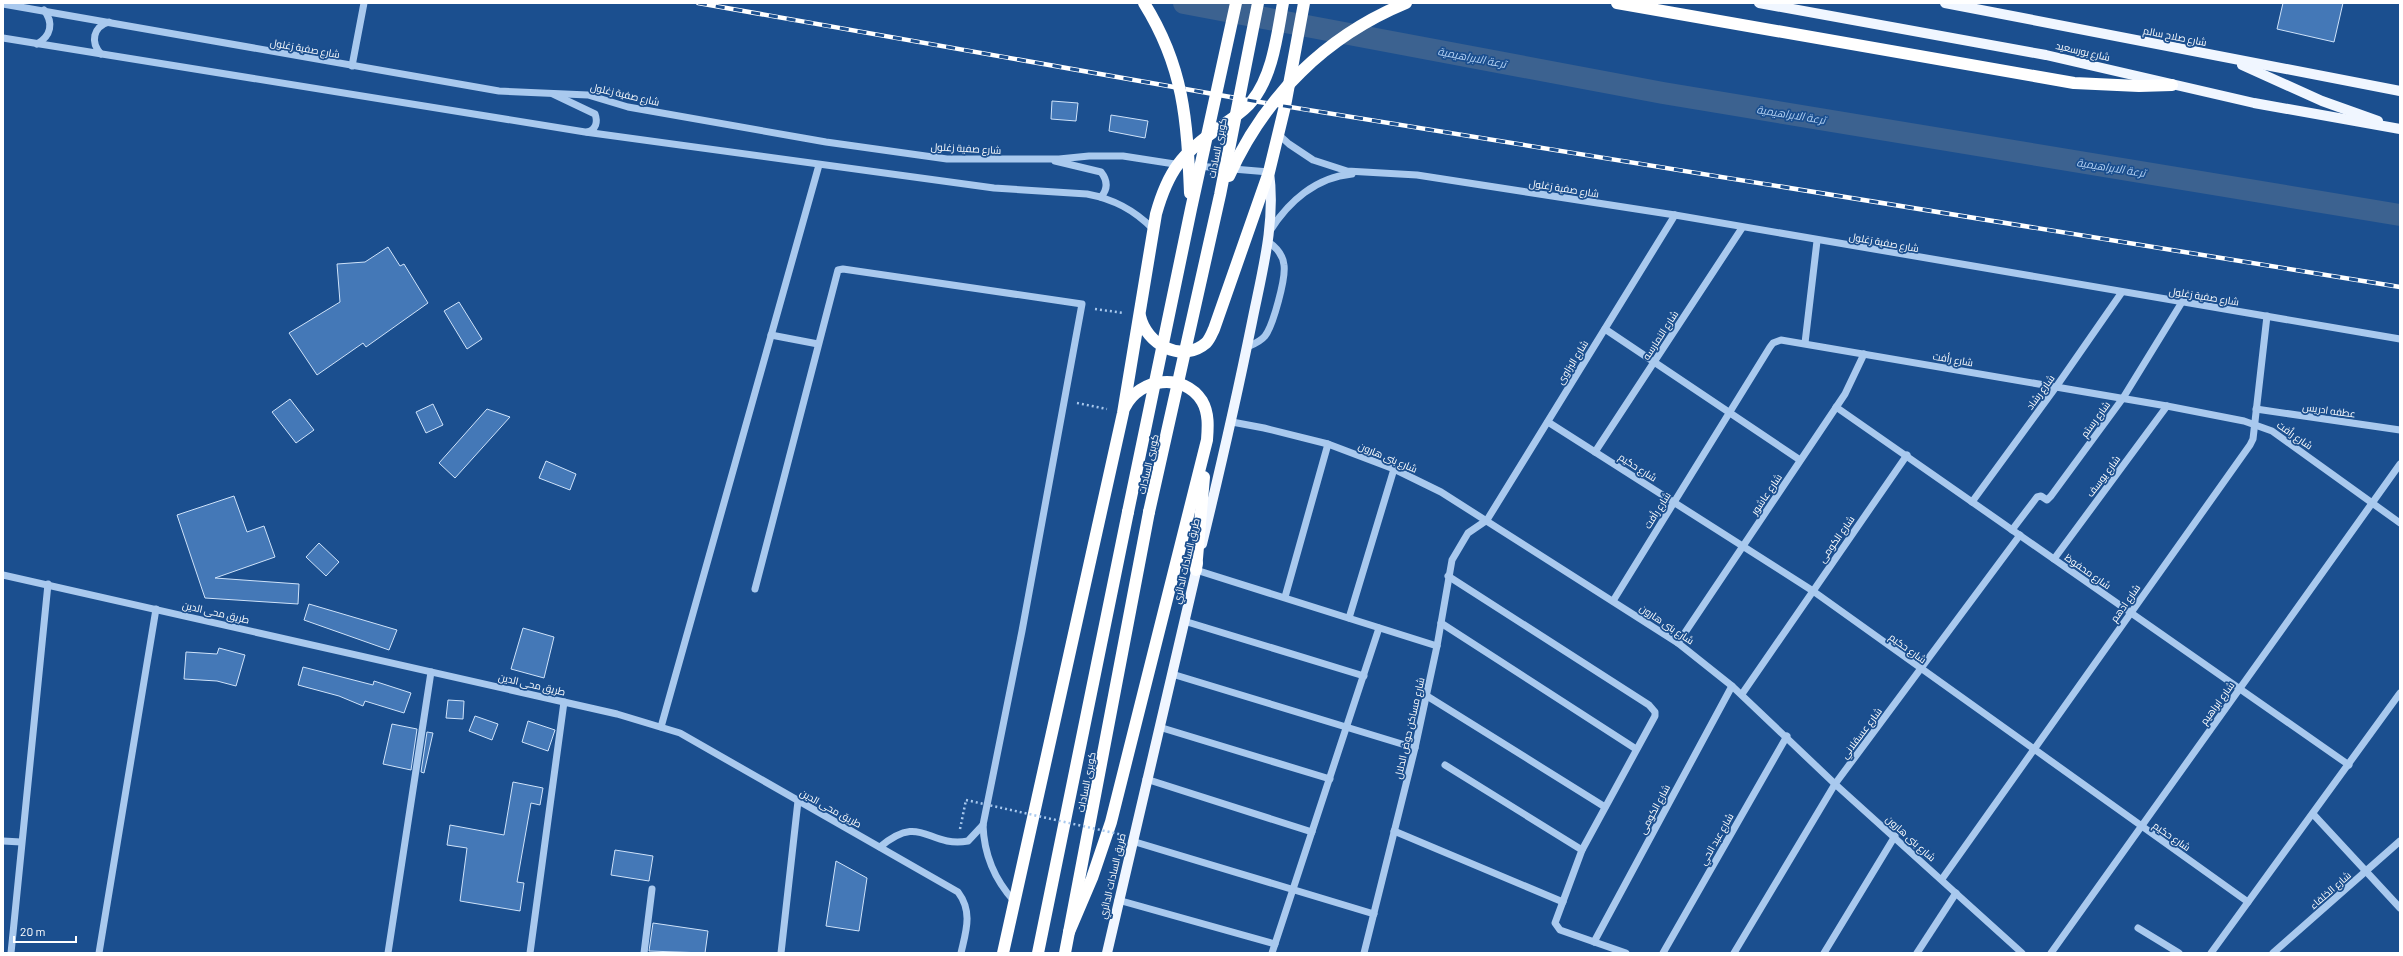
<svg xmlns="http://www.w3.org/2000/svg" width="2403" height="956" viewBox="0 0 2403 956" font-family="Barlow,Cairo,sans-serif">
<style>
.lines{fill:none;stroke-linecap:round;stroke-linejoin:round}
.canal{stroke:#3c6290;stroke-width:22}
.building{fill:#4478b7;stroke:#cfe3fa}
.path{stroke:#a9c9ee;stroke-width:2.5;stroke-dasharray:2 3;stroke-linecap:butt}
.minor{stroke:#a9c9ee;stroke-width:7}
.major{stroke:#f0f6ff;stroke-width:10}
.highway{stroke:#fff;stroke-width:12}
.rail-casing{stroke:#fff;stroke-width:4.5}
.rail{stroke:#1b4f8f;stroke-width:3;stroke-dasharray:9;stroke-linecap:butt}
.path-bridge{stroke:#a9c9ee;stroke-width:2.5;stroke-dasharray:2 3;stroke-linecap:butt}
.highway-bridge{stroke:#fff;stroke-width:12}
.labels{text-anchor:middle;dominant-baseline:central;stroke-width:3.5;stroke-linejoin:round;paint-order:stroke}
.street-label{font-size:10px;fill:#fff;stroke:#1b4f8f}
.water-label{font-size:11px;font-style:italic;fill:#b5d3f5;stroke:#1b4f8f}
</style>
<rect width="100%" height="100%" fill="#1b4f8f"/>
<g class="lines">
<!-- canal -->
<path class="canal" d="M1184 3 1663 93 2400 215"/>
</g>
<!-- building -->
<g class="building">
<path d="M2283 3H2343L2334 42 2277 29Z"/>
<path d="M1052 101 1078 103 1076 121 1051 119Z"/>
<path d="M1111 115 1148 121 1145 138 1109 131Z"/>
<path d="M388 247 400 266 404 264 428 303 366 347 363 343 317 375 289 333 340 302 337 264 365 262Z"/>
<path d="M459 302 482 339 467 349 444 311Z"/>
<path d="M290 399 314 430 296 443 272 412Z"/>
<path d="M433 404 443 425 426 433 416 412Z"/>
<path d="M487 409 510 417 455 478 439 463Z"/>
<path d="M546 461 576 474 570 490 539 478Z"/>
<path d="M234 496 247 532 264 526 275 557 215 578 299 584 298 604 205 598 177 515Z"/>
<path d="M319 543 339 562 326 576 306 557Z"/>
<path d="M309 604 397 630 389 650 304 620Z"/>
<path d="M523 628 554 637 544 678 511 669Z"/>
<path d="M219 648 245 655 236 686 217 681 184 679 186 652 217 654Z"/>
<path d="M303 667 373 685 374 681 411 693 404 713 365 701 363 706 339 696 298 685Z"/>
<path d="M448 700 464 701 463 719 446 718Z"/>
<path d="M475 716 498 724 492 740 469 731Z"/>
<path d="M528 721 555 730 548 751 522 742Z"/>
<path d="M392 724 417 729 411 770 383 764Z"/>
<path d="M427 732 433 733 424 773 421 772Z"/>
<path d="M513 782 543 788 540 805 531 803 517 882 524 883 520 911 460 901 467 848 447 845 450 825 504 835Z"/>
<path d="M615 850 653 856 649 881 611 875Z"/>
<path d="M836 861 867 878 859 931 826 926Z"/>
<path d="M653 923 708 931 705 953 649 951Z"/>
</g>
<g class="lines">
<!-- path -->
<g class="path">
<path d="M1095 309 1124 313"/>
<path d="M1077 403 1107 409"/>
<path d="M960 829 966 800"/>
</g>
<!-- minor -->
<g class="minor">
<path d="M3 4 499 91 588 95 628 107 826 142 947 159H1059L1089 156H1123L1181 165"/>
<path d="M3 38 585 132 994 188 1087 194C1114 199 1134 210 1153 229"/>
<path d="M37 44C51 36 54 23 44 10"/>
<path d="M101 54C90 42 93 27 109 22"/>
<path d="M352 66 364 3"/>
<path d="M553 94 595 114C598 122 596 130 587 132"/>
<path d="M1278 134 1289 144 1313 160 1347 171 1417 175 1675 215 2400 339"/>
<path d="M1055 161 1101 172C1108 181 1108 189 1101 197"/>
<path d="M1197 166 1269 172"/>
<path d="M1270 231C1288 202 1316 177 1352 174"/>
<path d="M1605 329 1800 460"/>
<path d="M771 335 818 344"/>
<path d="M1805 343 1817 241"/>
<path d="M1247 347C1254 344 1260 342 1265 336 1273 326 1286 278 1284 265 1283 254 1276 247 1267 241"/>
<path d="M1836 407 2349 765"/>
<path d="M2256 409 2400 430"/>
<path d="M1232 422 1264 428 1328 444 1394 469 1441 492 1678 643 1732 686 1835 784 2022 953"/>
<path d="M1548 422 1813 591 2248 902"/>
<path d="M1595 452 1742 228"/>
<path d="M1972 502 2056 387 2122 292"/>
<path d="M2012 530 2037 497 2041 496 2047 500 2051 496 2123 398 2182 302"/>
<path d="M2054 559 2167 406"/>
<path d="M1196 570 1437 646"/>
<path d="M3 575 564 702 617 714 680 733 958 892C973 912 966 931 961 953"/>
<path d="M1448 576 1649 705 1655 712V716L1582 850 1555 923 1560 930 1626 953"/>
<path d="M755 589 838 270 843 269 1082 304 1022 631 983 825C984 855 994 879 1014 901"/>
<path d="M1285 597 1328 444"/>
<path d="M1613 601 1770 347 1773 343 1781 340 2167 406 2244 421 2272 431 2400 523"/>
<path d="M1349 618 1394 469"/>
<path d="M1184 621 1364 676"/>
<path d="M1441 623 1636 749"/>
<path d="M1678 643 1845 394 1864 354"/>
<path d="M1172 674 1415 748"/>
<path d="M1742 694 1907 455"/>
<path d="M1427 696 1605 807"/>
<path d="M661 727 819 165"/>
<path d="M1159 727 1330 779"/>
<path d="M1445 765 1582 850"/>
<path d="M1146 779 1312 832"/>
<path d="M2313 814 2400 908"/>
<path d="M1394 831 1563 902"/>
<path d="M3 841 21 842"/>
<path d="M1132 841 1374 914"/>
<path d="M880 847C922 812 927 848 968 841L983 825"/>
<path d="M1942 879 2250 445 2253 439 2267 316"/>
<path d="M1118 900 1275 944"/>
<path d="M2138 928 2179 953"/>
<path d="M1594 942 1732 686"/>
<path d="M11 953 48 584"/>
<path d="M99 953 156 609"/>
<path d="M388 953 431 672"/>
<path d="M530 953 564 702"/>
<path d="M644 953 652 889"/>
<path d="M781 953 798 801"/>
<path d="M1272 953 1379 628"/>
<path d="M1364 953 1415 748 1437 646 1452 560 1468 533 1487 520 1675 215"/>
<path d="M1663 953 1787 736"/>
<path d="M1734 953 1835 784 2020 535"/>
<path d="M1824 953 1895 836"/>
<path d="M1917 953 1956 893"/>
<path d="M2051 953 2400 464"/>
<path d="M2211 953 2400 693"/>
<path d="M2273 953 2400 841"/>
</g>
<!-- major -->
<g class="major">
<path d="M1759 3 2046 55 2254 103 2400 129"/>
<path d="M1945 3 2400 91"/>
<path d="M2242 65 2322 101 2378 121"/>
<path d="M1202 544C1220 470 1237 396 1252 322 1262 272 1276 222 1269 172"/>
<path d="M1107 953 1198 563"/>
</g>
<!-- highway -->
<g class="highway">
<path d="M1617 3 2074 83 2139 86 2172 85"/>
<path d="M1140 316C1146 344 1182 364 1206 343 1210 339 1212 333 1214 329L1269 172 1285 106 1304 3"/>
<path d="M1196 570 1204 477"/>
<path d="M1069 932 1092 878 1111 822 1207 440C1208 427 1209 413 1202 401 1184 372 1139 378 1125 407"/>
<path d="M1003 953 1123 413 1156 214C1168 171 1182 153 1219 128 1230 119 1243 113 1252 101 1273 75 1277 35 1283 3"/>
<path d="M1038 953 1128 512"/>
<path d="M1065 953 1149 512"/>
</g>
<defs>
<path id="rail" d="M698 3 1253 101 2400 287"/>
</defs>
<!-- rail casing -->
<use href="#rail" class="rail-casing"/>
<!-- rail -->
<use href="#rail" class="rail"/>
<!-- path-bridge -->
<path class="path-bridge" d="M966 800 1123 835"/>
<!-- highway-bridge -->
<g class="highway-bridge">
<path d="M1144 3C1184 67 1187 120 1190 193"/>
<path d="M1229 176C1265 96 1326 36 1406 3"/>
<path d="M1128 512 1191 209 1236 3"/>
<path d="M1149 512 1220 195 1258 3"/>
</g>
</g>
<g class="labels">
<!-- street labels -->
<g class="street-label">
<text transform="translate(2175 36) rotate(11)">شارع صلاح سالم</text>
<text transform="translate(305 48) rotate(10)">شارع صفية زغلول</text>
<text transform="translate(2083 51) rotate(13)">شارع بورسعيد</text>
<text transform="translate(625 94) rotate(13)">شارع صفية زغلول</text>
<text transform="translate(966 148) rotate(3)">شارع صفية زغلول</text>
<text transform="translate(1217 148) rotate(-79)">كوبرى السادات</text>
<text transform="translate(1564 188) rotate(9)">شارع صفية زغلول</text>
<text transform="translate(1884 242) rotate(10)">شارع صفية زغلول</text>
<text transform="translate(2204 296) rotate(9)">شارع صفية زغلول</text>
<text transform="translate(1660 335) rotate(-57)">شارع النمارسه</text>
<text transform="translate(1953 359) rotate(10)">شارع رأفت</text>
<text transform="translate(1572 362) rotate(-58)">شارع البزاوى</text>
<text transform="translate(2040 392) rotate(-54)">شارع رشاد</text>
<text transform="translate(2329 410) rotate(8)">عطفه ادريس</text>
<text transform="translate(2095 419) rotate(-54)">شارع رستم</text>
<text transform="translate(2295 435) rotate(35)">شارع رأفت</text>
<text transform="translate(1388 457) rotate(23)">شارع بنى هارون</text>
<text transform="translate(1148 464) rotate(-77)">كوبرى السادات</text>
<text transform="translate(1638 467) rotate(33)">شارع حكيم</text>
<text transform="translate(2103 476) rotate(-53)">شارع يوسف</text>
<text transform="translate(1766 494) rotate(-56)">شارع عاشور</text>
<text transform="translate(1657 510) rotate(-58)">شارع رأفت</text>
<text transform="translate(1836 539) rotate(-55)">شارع الكومى</text>
<text transform="translate(1186 561) rotate(-77)">طريق السادات الدائري</text>
<text transform="translate(2088 571) rotate(35)">شارع محفوظ</text>
<text transform="translate(2125 603) rotate(-55)">شارع ادهم</text>
<text transform="translate(216 612) rotate(13)">طريق محى الدين</text>
<text transform="translate(1667 624) rotate(34)">شارع بنى هارون</text>
<text transform="translate(1908 648) rotate(36)">شارع حكيم</text>
<text transform="translate(532 684) rotate(13)">طريق محى الدين</text>
<text transform="translate(2217 703) rotate(-54)">شارع ابراهيم</text>
<text transform="translate(1409 728) rotate(-77)">شارع مساكن حوض الدلال</text>
<text transform="translate(1861 733) rotate(-53)">شارع عسقلاني</text>
<text transform="translate(1086 782) rotate(-79)">كوبرى السادات</text>
<text transform="translate(831 808) rotate(29)">طريق محى الدين</text>
<text transform="translate(1654 809) rotate(-62)">شارع الكومى</text>
<text transform="translate(2172 836) rotate(35)">شارع حكيم</text>
<text transform="translate(1911 838) rotate(42)">شارع بنى هارون</text>
<text transform="translate(1716 839) rotate(-60)">شارع عبد الحي</text>
<text transform="translate(1112 876) rotate(-77)">طريق السادات الدائري</text>
<text transform="translate(2330 890) rotate(-41)">شارع الخلفاء</text>
</g>
<!-- water labels -->
<g class="water-label">
<text transform="translate(1472 57) rotate(11)">ترعة الابراهيمية</text>
<text transform="translate(1791 114) rotate(9)">ترعة الابراهيمية</text>
<text transform="translate(2111 167) rotate(9)">ترعة الابراهيمية</text>
</g>
</g>
<!-- border -->
<rect width="2403" height="956" fill="none" stroke="#ffffff" stroke-width="8"/>
<!-- scale -->
<path d="M14 936v6h62v-6" fill="none" stroke="#ffffff" stroke-width="2"/>
<text x="20" y="936" font-size="12" fill="#ffffff" stroke="#1b4f8f" stroke-width="3" paint-order="stroke">20 m</text>
</svg>
